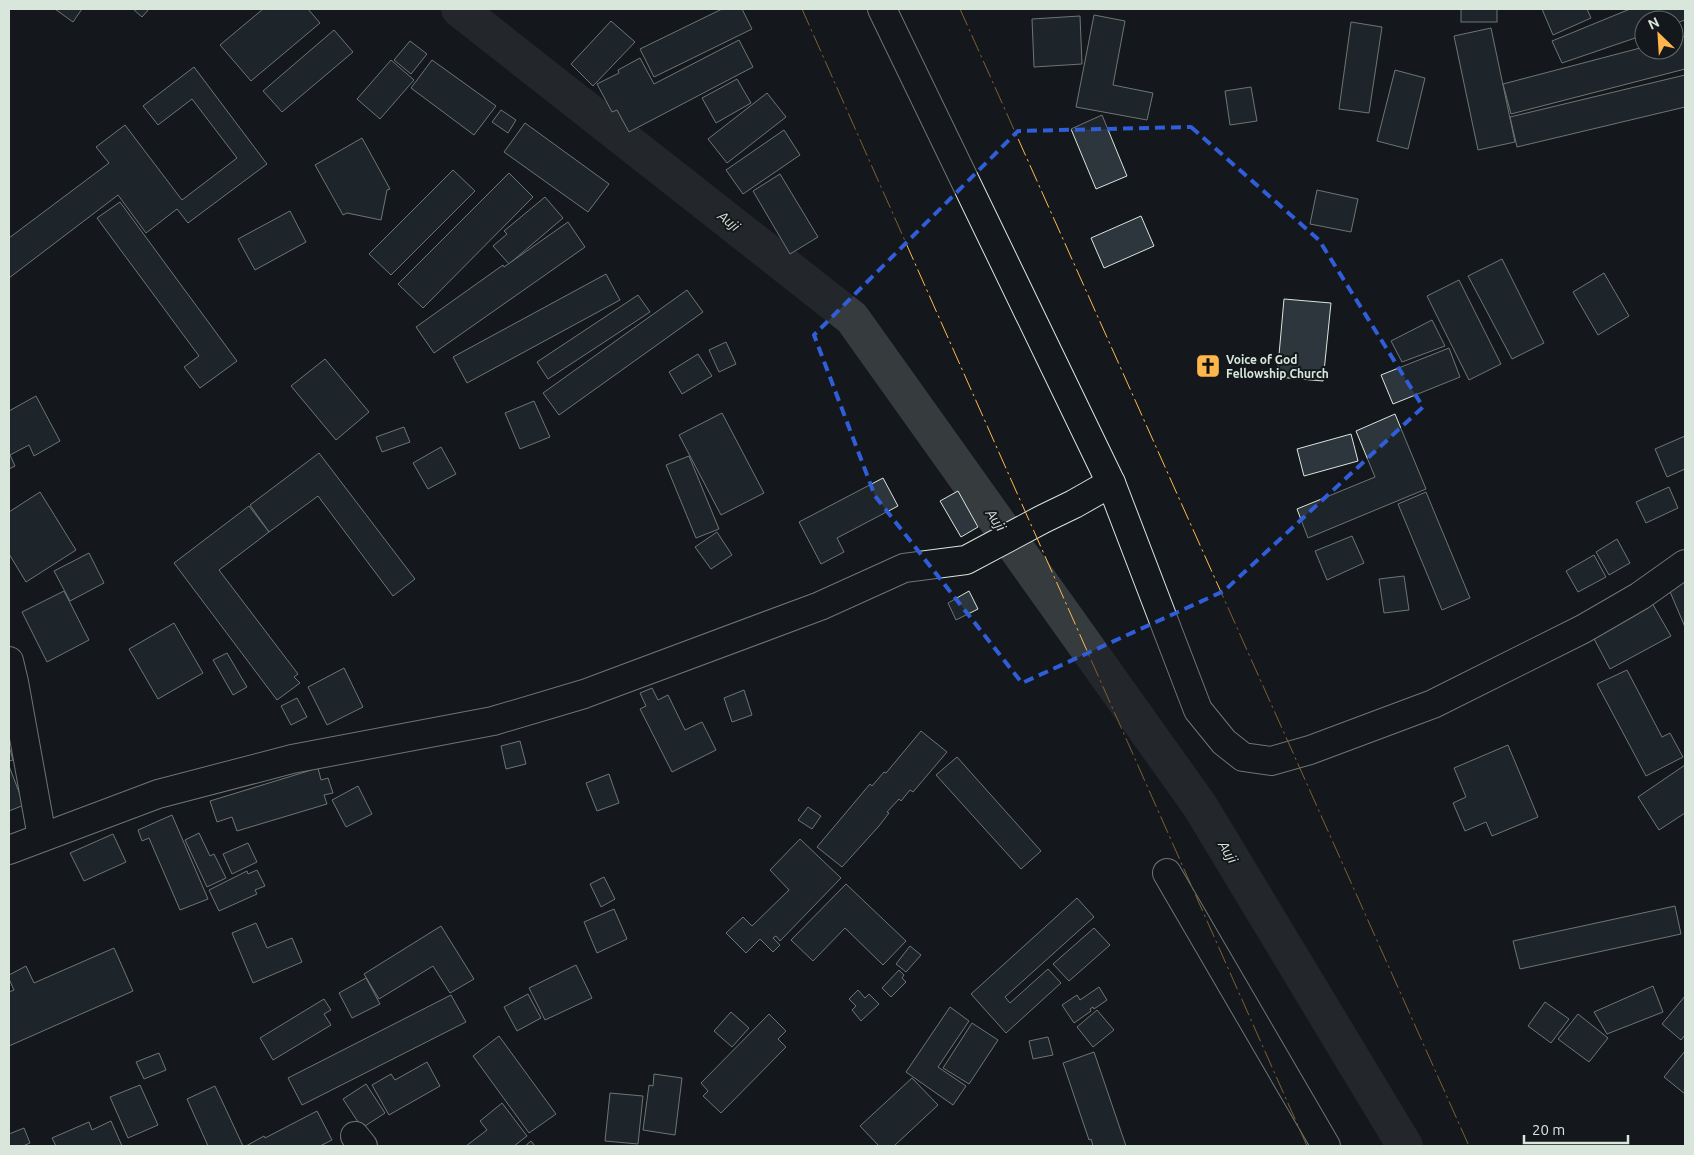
<svg xmlns="http://www.w3.org/2000/svg" width="1694" height="1155" viewBox="0 0 1694 1155" font-family="Ubuntu,sans-serif">
<style>
.lines{fill:none;stroke-linecap:round;stroke-linejoin:round}
.canal{stroke:#363b3e;stroke-width:36}
.building{fill:#2c363c;stroke:#d8e6dc}
.minor-casing{stroke:#d8e6dc;stroke-width:30}
.minor{stroke:#14181c;stroke-width:28}
.power{stroke:#ffb74d;stroke-width:1;stroke-dasharray:18 4 2.5 4;stroke-linecap:butt}
.marked{fill:none;stroke:#305dd8;stroke-width:4;stroke-dasharray:10 6;stroke-linejoin:round}
.labels{text-anchor:middle;dominant-baseline:central;stroke-width:4;stroke-linejoin:round;paint-order:stroke}
.poi-label{font-size:12px;font-weight:bold;fill:#d8e6dc;stroke:#14181c;text-anchor:start}
.water-label{font-size:14px;font-style:italic;fill:#d8e6dc;stroke:#14181c}
</style>
<rect width="100%" height="100%" fill="#14181c"/>
<g class="lines">
<!-- canal -->
<path class="canal" d="M459 9 852 318 1200 806 1405 1146"/>
</g>
<!-- building -->
<g class="building">
<path d="M55 9H82L73 22Z"/>
<path d="M133 9H149L142 17Z"/>
<path d="M263 9H308L320 23 251 81 220 45Z"/>
<path d="M722 9H742L752 29 654 77 640 49Z"/>
<rect x="1461" y="9" width="36" height="13"/>
<path d="M1542 9H1587L1591 18 1553 35Z"/>
<path d="M1630 9H1685V20L1674 24V20H1644V35L1562 63 1552 41Z"/>
<path d="M1094 15 1125 21 1113 85 1153 93 1147 120 1076 107Z"/>
<path d="M1080 16 1082 64 1034 67 1032 19Z"/>
<path d="M611 21 635 42 593 86 571 64Z"/>
<path d="M1351 22 1382 27 1369 113 1339 109Z"/>
<path d="M1491 28 1515 142 1478 150 1454 36Z"/>
<path d="M334 30 353 52 282 112 263 91Z"/>
<path d="M1685 36V69L1511 114 1503 84 1644 47V50H1674V39Z"/>
<path d="M739 40 753 67 629 132 617 110 612 112 597 84 619 73 618 70 640 58 654 84Z"/>
<path d="M410 41 427 54 411 74 394 60Z"/>
<path d="M391 60 414 80 380 119 357 99Z"/>
<path d="M432 60 496 106 474 135 411 88Z"/>
<path d="M194 67 267 164 188 223 177 209 146 233 118 195 9 278V238L109 163 96 147 125 125 182 200 237 158 192 99 158 125 143 106Z"/>
<path d="M1395 70 1425 78 1408 149 1377 141Z"/>
<path d="M1685 75V107L1517 147 1510 117Z"/>
<path d="M737 79 751 103 716 123 702 98Z"/>
<path d="M1251 87 1257 121 1230 125 1225 91Z"/>
<path d="M767 93 786 117 727 163 708 139Z"/>
<path d="M501 110 516 120 508 133 492 122Z"/>
<path d="M1102 115 1127 176 1096 189 1071 129Z"/>
<path d="M525 123 609 184 588 212 504 152Z"/>
<path d="M784 130 800 155 743 194 726 170Z"/>
<path d="M362 138 390 189 387 190 381 220 347 213 343 215 315 165Z"/>
<path d="M453 170 475 191 391 275 369 254Z"/>
<path d="M509 173 533 197 423 308 398 284Z"/>
<path d="M780 174 818 237 790 254 753 191Z"/>
<path d="M1317 190 1358 199 1351 232 1310 224Z"/>
<path d="M545 197 563 218 509 264 493 246 507 234 504 231Z"/>
<path d="M120 202 237 361 200 388 184 367 199 356 97 218Z"/>
<path d="M290 211 306 242 255 270 238 239Z"/>
<path d="M1141 216 1154 246 1104 268 1091 238Z"/>
<path d="M568 222 585 247 434 353 416 327 503 265 504 267Z"/>
<path d="M1502 259 1544 343 1512 359 1468 276Z"/>
<path d="M1604 273 1629 316 1598 335 1573 292Z"/>
<path d="M606 274 620 300 467 383 453 357Z"/>
<path d="M1459 280 1501 364 1469 380 1427 296Z"/>
<path d="M687 290 703 312 559 415 543 393Z"/>
<path d="M638 295 650 312 548 379 537 362Z"/>
<path d="M1284 299 1331 303 1323 381 1277 377Z"/>
<path d="M1432 320 1445 346 1402 362 1391 341Z"/>
<path d="M726 342 736 364 719 372 709 350Z"/>
<path d="M1449 348 1460 377 1393 404 1381 375Z"/>
<path d="M698 354 712 376 682 394 669 372Z"/>
<path d="M325 359 369 412 336 440 291 386Z"/>
<path d="M36 396 60 441 34 456 29 445 10 455 15 466 9 469V411Z"/>
<path d="M534 401 550 437 520 449 505 413Z"/>
<path d="M722 413 764 493 721 515 679 435Z"/>
<path d="M1395 414 1426 489 1308 538 1297 509 1375 477 1356 431Z"/>
<path d="M404 427 410 442 382 452 376 437Z"/>
<path d="M1351 434 1358 461 1304 476 1297 449Z"/>
<path d="M1685 436V469L1667 477 1655 449Z"/>
<path d="M441 447 456 474 428 489 413 463Z"/>
<path d="M319 453 415 579 393 596 318 496 269 532 250 505Z"/>
<path d="M689 456 719 529 696 538 666 465Z"/>
<path d="M883 478 898 506 837 538 844 552 821 564 799 522Z"/>
<path d="M1669 487 1678 508 1646 523 1636 502Z"/>
<path d="M958 491 978 527 961 537 940 501Z"/>
<path d="M40 492 76 550 26 582 9 554V512Z"/>
<path d="M1426 492 1470 598 1442 610 1398 504Z"/>
<path d="M249 506 269 532 219 570 298 674 294 677 300 683 277 700 174 563Z"/>
<path d="M717 532 732 555 711 569 695 547Z"/>
<path d="M1352 536 1364 563 1327 580 1315 551Z"/>
<path d="M1617 539 1630 563 1609 575 1596 552Z"/>
<path d="M89 553 104 583 70 601 54 571Z"/>
<path d="M1594 555 1606 577 1578 592 1566 571Z"/>
<path d="M1404 576 1409 610 1384 613 1379 579Z"/>
<path d="M1685 577V627L1668 587Z"/>
<path d="M64 591 89 640 47 662 22 612Z"/>
<path d="M969 591 978 609 956 620 948 603Z"/>
<path d="M1652 603 1671 636 1610 669 1592 635Z"/>
<path d="M174 623 203 673 158 699 129 649Z"/>
<path d="M227 653 247 687 233 695 213 660Z"/>
<path d="M344 668 363 707 327 725 308 687Z"/>
<path d="M1627 670 1662 737 1670 733 1683 757 1646 776 1597 684Z"/>
<path d="M652 688 658 700 668 695 685 730 702 722 716 750 672 772 640 709 646 706 640 693Z"/>
<path d="M744 690 752 715 732 722 724 698Z"/>
<path d="M297 698 307 717 291 725 281 706Z"/>
<path d="M921 731 947 752 913 792 910 790 901 801 899 799 887 812 889 813 879 826 842 867 817 847 870 784 872 786 884 772 886 773Z"/>
<path d="M520 741 526 764 506 769 501 746Z"/>
<path d="M1508 745 1538 817 1492 836 1486 822 1465 831 1453 803 1466 797 1454 768Z"/>
<path d="M9 746 13 760 9 761Z"/>
<path d="M957 757 1041 851 1021 869 936 775Z"/>
<path d="M1685 765V813L1659 830 1638 797Z"/>
<path d="M9 766 24 805 9 811Z"/>
<path d="M318 768 321 780 328 778 333 793 324 795 327 804 237 831 232 817 217 822 210 801Z"/>
<path d="M609 774 619 803 597 811 586 783Z"/>
<path d="M358 786 372 814 346 827 332 800Z"/>
<path d="M808 807 821 816 812 829 798 820Z"/>
<path d="M172 815 208 899 180 910 149 838 142 841 138 830Z"/>
<path d="M199 833 210 856 214 854 226 878 207 887 185 840Z"/>
<path d="M113 834 126 862 84 881 70 853Z"/>
<path d="M800 839 841 878 780 941 776 936 773 938 780 945 773 952 760 939 746 953 726 933 743 917 752 926 789 890 770 870Z"/>
<path d="M248 843 257 862 232 874 223 854Z"/>
<path d="M257 870 265 886 255 890 257 894 219 911 209 890 247 871 248 874Z"/>
<path d="M604 877 615 899 601 907 590 884Z"/>
<path d="M846 884 906 941 883 965 845 928 813 961 791 940Z"/>
<path d="M1077 898 1094 917 1005 997 1010 1003 1048 969 1061 983 1006 1033 971 994Z"/>
<path d="M1675 906 1681 934 1520 969 1513 941Z"/>
<path d="M614 909 627 939 597 953 584 922Z"/>
<path d="M256 923 267 948 292 938 302 962 253 983 232 933Z"/>
<path d="M441 926 474 979 450 993 433 966 379 999 364 974Z"/>
<path d="M1094 928 1110 945 1069 981 1053 964Z"/>
<path d="M910 946 921 955 906 972 896 964Z"/>
<path d="M114 948 133 991 9 1046V992L14 990 9 979V975L26 966 34 983Z"/>
<path d="M576 965 592 998 545 1020 529 988Z"/>
<path d="M899 970 904 975 902 978 906 982 891 997 882 988Z"/>
<path d="M366 978 380 1004 352 1018 339 993Z"/>
<path d="M1653 986 1663 1012 1607 1034 1594 1012Z"/>
<path d="M1099 987 1107 1000 1094 1009 1093 1007 1090 1009 1091 1011 1074 1023 1062 1005 1077 995 1080 1000Z"/>
<path d="M858 990 865 998 869 994 879 1004 861 1021 852 1010 856 1006 849 999Z"/>
<path d="M528 994 541 1018 517 1031 504 1007Z"/>
<path d="M451 995 466 1022 302 1105 288 1078Z"/>
<path d="M1685 996V1035L1681 1040 1662 1024Z"/>
<path d="M324 999 331 1010 324 1014 331 1025 273 1060 260 1038Z"/>
<path d="M1545 1002 1569 1019 1551 1043 1528 1026Z"/>
<path d="M950 1007 969 1021 938 1067 966 1086 953 1105 906 1072Z"/>
<path d="M1097 1010 1114 1030 1093 1047 1077 1027Z"/>
<path d="M731 1012 749 1028 732 1047 714 1031Z"/>
<path d="M769 1014 786 1031 778 1039 786 1047 721 1113 703 1096 708 1091 701 1083Z"/>
<path d="M1578 1014 1608 1038 1589 1062 1558 1039Z"/>
<path d="M972 1023 998 1040 969 1084 943 1068Z"/>
<path d="M499 1036 556 1114 529 1133 473 1056Z"/>
<path d="M1048 1037 1053 1055 1033 1059 1029 1041Z"/>
<path d="M1685 1051V1094L1664 1077Z"/>
<path d="M1094 1052 1126 1146H1093L1091 1139 1089 1140 1063 1063Z"/>
<path d="M159 1053 166 1070 144 1079 136 1062Z"/>
<path d="M427 1062 440 1086 389 1115 372 1085 391 1074 395 1080Z"/>
<path d="M654 1074 682 1078 675 1135 643 1130 649 1085 653 1086Z"/>
<path d="M912 1078 938 1105 894 1146H879L860 1126Z"/>
<path d="M366 1084 385 1113 362 1128 343 1099Z"/>
<path d="M140 1085 158 1125 128 1138 110 1097Z"/>
<path d="M215 1086 243 1146H208L187 1099Z"/>
<path d="M610 1093 643 1096 638 1144 605 1141Z"/>
<path d="M502 1103 527 1136 514 1146H466L487 1130 480 1121Z"/>
<path d="M317 1111 332 1140 320 1146H246L264 1136 265 1138Z"/>
<path d="M111 1121 122 1146H56L52 1138 89 1122 92 1130Z"/>
<path d="M24 1128 30 1143 23 1146H9V1134Z"/>
<path d="M531 1141 535 1146H525Z"/>
</g>
<g class="lines">
<defs>
<g id="minor">
<path d="M882 9 1111 483 1198 710 1224 742 1243 757 1271 761 1310 750 1433 704 1583 629 1640 596 1685 564"/>
<path d="M9 661 14 682 42 837"/>
<path d="M9 850 158 794 292 759 493 721 584 694 820 606 904 568 966 560 1043 519 1074 504 1111 483"/>
<path d="M1167 873 1326 1146"/>
<path d="M355 1136 363 1146"/>
</g>
</defs>
<!-- minor casing -->
<use href="#minor" class="minor-casing"/>
<!-- minor -->
<use href="#minor" class="minor"/>
<!-- power -->
<g class="power">
<path d="M802 9 1307 1146"/>
<path d="M960 9 1469 1146"/>
</g>
</g>
<!-- marked area -->
<path d="M0 0H1694V1155H0ZM1191 127 1319 240 1423 407 1224 591 1022 683 875 496 814 335 1018 131Z" fill="#14181c" fill-opacity=".55" fill-rule="evenodd"/>
<path class="marked" d="M1191 127 1319 240 1423 407 1224 591 1022 683 875 496 814 335 1018 131Z"/>
<!-- icons -->
<defs>
<symbol id="church-square" viewBox="-11 -11 22 22"><rect x="-9" y="-9" width="18" height="18" rx="4" fill="#ffb74d" stroke="#14181c"/><path d="M-1.2-6h2.4v3.5h3.3v2.4h-3.3V6h-2.4V-.1h-3.3v-2.4h3.3Z" fill="#111"/></symbol>
</defs>
<g fill-rule="evenodd">
<use href="#church-square" x="1194" y="352" width="28" height="28"/>
</g>
<g class="labels">
<!-- poi labels -->
<g class="poi-label">
<text x="1226" y="359">Voice of God<tspan x="1226" dy="14">Fellowship Church</tspan></text>
</g>
<!-- water labels -->
<g class="water-label">
<text transform="translate(729 221) rotate(38)">Auji</text>
<text transform="translate(996 520) rotate(55)">Auji</text>
<text transform="translate(1228 852) rotate(59)">Auji</text>
</g>
</g>
<!-- border -->
<rect width="1694" height="1155" fill="none" stroke="#d8e6dc" stroke-width="20"/>
<!-- north arrow -->
<g transform="translate(1659 35) rotate(335)"><circle r="24" fill="#14181c" stroke="#626a69"/>
<path d="M0-4L9 19L0 12L-9 19Z" fill="#ffb74d"/>
<text y="-8" font-size="14" font-weight="bold" text-anchor="middle" fill="#d8e6dc">N</text>
</g>
<!-- scale -->
<path d="M1524 1135v8h104v-8" fill="none" stroke="#d8e6dc" stroke-width="2.5"/>
<text x="1532" y="1135" font-size="15" fill="#d8e6dc" stroke="#14181c" stroke-width="4" paint-order="stroke">20 m</text>
</svg>
